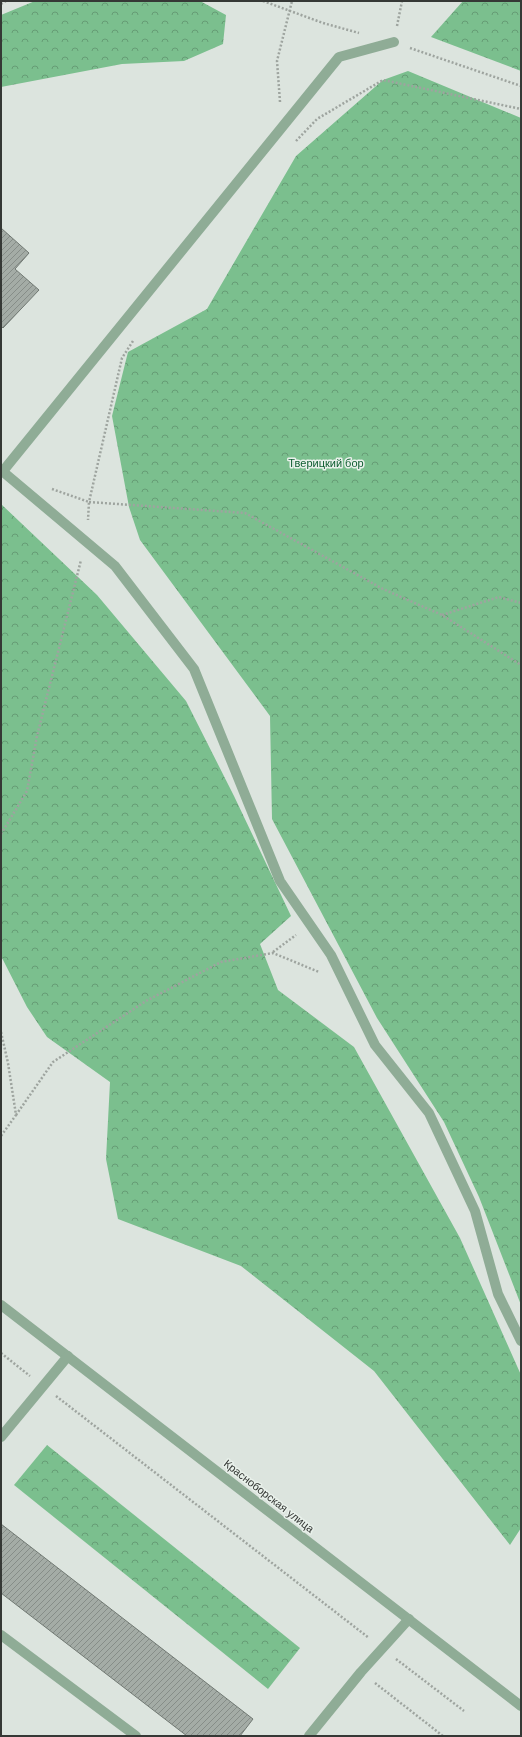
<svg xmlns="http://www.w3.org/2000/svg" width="522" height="1737" viewBox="0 0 522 1737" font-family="Helvetica,sans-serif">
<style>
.forest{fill:url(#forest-crowns)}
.building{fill:url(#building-hatch);stroke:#717973}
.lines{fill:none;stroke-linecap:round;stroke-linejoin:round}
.path{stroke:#9ea49f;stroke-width:2.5;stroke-dasharray:2 2;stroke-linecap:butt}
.minor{stroke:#8fac96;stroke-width:10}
.labels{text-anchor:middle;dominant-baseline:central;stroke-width:3;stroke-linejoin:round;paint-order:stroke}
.park-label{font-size:11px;fill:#0e5d30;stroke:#e9f1eb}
.street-label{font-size:11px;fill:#353835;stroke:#e9f1eb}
</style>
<defs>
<pattern id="forest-crowns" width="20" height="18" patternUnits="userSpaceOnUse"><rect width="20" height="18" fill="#7bbf8e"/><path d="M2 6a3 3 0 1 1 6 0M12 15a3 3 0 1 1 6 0" fill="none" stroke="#669c75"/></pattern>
<pattern id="building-hatch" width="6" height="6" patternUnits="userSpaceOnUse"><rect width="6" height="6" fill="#a4aca6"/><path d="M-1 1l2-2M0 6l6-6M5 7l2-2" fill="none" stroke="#868d88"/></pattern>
</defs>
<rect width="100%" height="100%" fill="#dce4de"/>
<!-- forest -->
<g class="forest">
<path d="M35 1H200L226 15 223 44 184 61 122 64 1 87V15Z"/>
<path d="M463 1H521V71L431 37Z"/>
<path d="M408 71 521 118V1305L479 1197 444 1122 377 1018 272 819 270 716 140 540 129 507 112 416 128 352 207 309 296 156 383 80Z"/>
<path d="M1 504 97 595 186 701 234 796 291 916 260 944 278 990 354 1047 460 1238 521 1375V1528L510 1545 374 1371 241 1266 118 1219 106 1159 110 1082 47 1037 27 1007 1 956Z"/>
<path d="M47 1445 300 1648 268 1689 14 1485Z"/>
</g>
<!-- building -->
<g class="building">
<path d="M1 228 29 253 15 269 39 290 3 328 1 326Z"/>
<path d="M1 1524 253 1719 240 1736H187L1 1593Z"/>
</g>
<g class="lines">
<!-- path -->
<g class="path">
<path d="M263 1 323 23 359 33"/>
<path d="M1 4 6 1"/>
<path d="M397 26 402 1"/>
<path d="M410 48 521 86"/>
<path d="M280 102 277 61 292 1"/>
<path d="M296 141 317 119 383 80 521 109"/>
<path d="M133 341 122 358 89 502 245 513 383 589 442 615 521 665"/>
<path d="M52 489 89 502 88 520"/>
<path d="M442 615 499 597 521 603"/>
<path d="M1 834 27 791 37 736 81 560"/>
<path d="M273 952 296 935"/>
<path d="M1 1032 8 1063 16 1115 1 1136"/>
<path d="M16 1115 53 1062 146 1001 221 962 273 953 319 972"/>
<path d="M1 1353 30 1376"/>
<path d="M56 1396 369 1638"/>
<path d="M396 1659 464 1711"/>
<path d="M375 1683 443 1736"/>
</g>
<!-- minor -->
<g class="minor">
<path d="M1 470 115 566 194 669 280 881 331 955 375 1045 429 1113 475 1211 498 1294 521 1341"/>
<path d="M3 471 339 57 394 42"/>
<path d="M1 1305 521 1706"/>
<path d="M1 1437 68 1356"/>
<path d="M1 1635 136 1736"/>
<path d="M309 1736 361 1672 409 1619"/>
</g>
</g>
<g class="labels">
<!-- park labels -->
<g class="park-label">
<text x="326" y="463">Тверицкий бор</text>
</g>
<!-- street labels -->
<g class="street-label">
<text transform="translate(269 1496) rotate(38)">Красноборская улица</text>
</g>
</g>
<!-- border -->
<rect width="522" height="1737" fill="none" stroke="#353835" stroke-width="4"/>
</svg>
